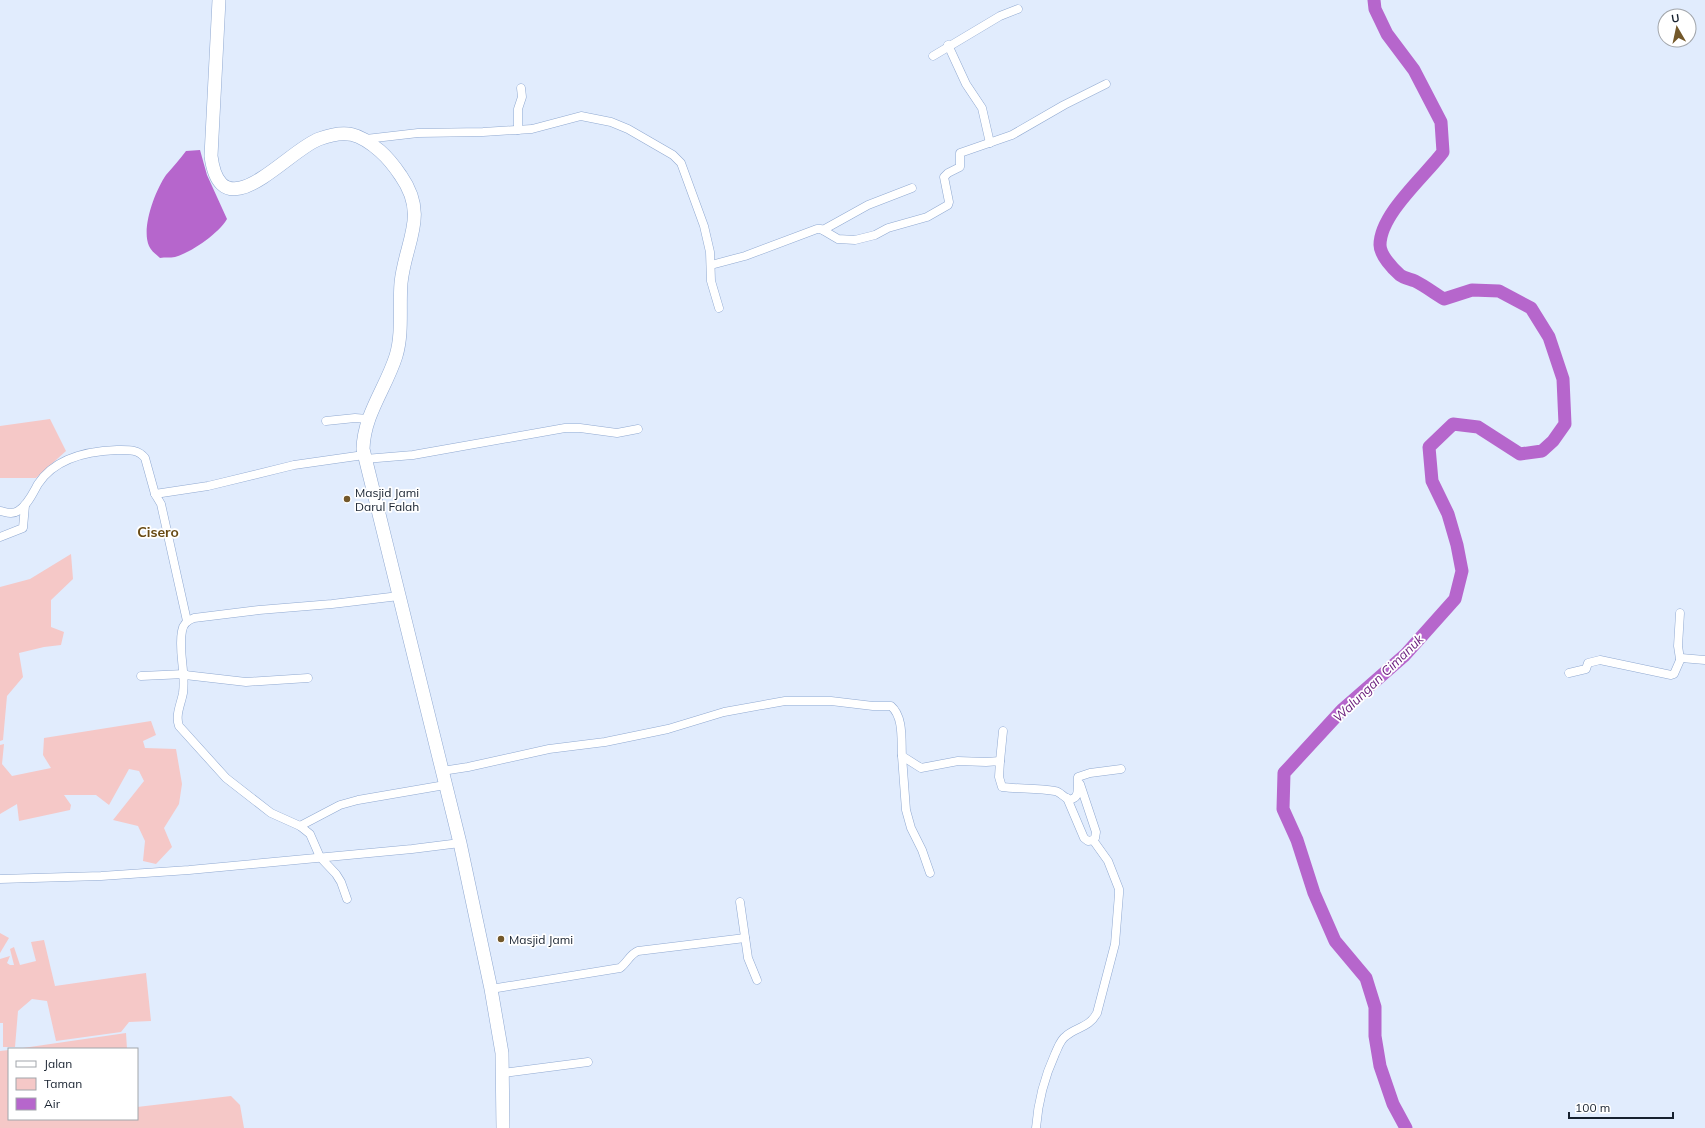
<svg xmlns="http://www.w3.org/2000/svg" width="1705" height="1128" viewBox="0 0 1705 1128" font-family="Mulish,sans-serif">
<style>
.green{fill:#f5c8c7}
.water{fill:#b666cc}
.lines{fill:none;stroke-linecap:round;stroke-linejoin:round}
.river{stroke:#b666cc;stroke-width:13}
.minor-casing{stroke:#90a9d1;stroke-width:9}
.primary-casing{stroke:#90a9d1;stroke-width:14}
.minor{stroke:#fff;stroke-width:8}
.primary{stroke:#fff;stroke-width:13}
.poi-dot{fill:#73582a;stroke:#fff;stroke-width:1.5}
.labels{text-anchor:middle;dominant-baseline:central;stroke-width:3.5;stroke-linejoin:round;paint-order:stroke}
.poi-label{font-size:12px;fill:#16202e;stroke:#fff;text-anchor:start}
.water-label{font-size:13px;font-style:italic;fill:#681c7b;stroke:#fff}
.quarter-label{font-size:14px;font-weight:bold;fill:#684a13;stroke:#fff}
</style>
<rect width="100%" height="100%" fill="#e1ecfd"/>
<!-- green -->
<g class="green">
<path d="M50 419 66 451 36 478H0V426Z"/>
<path d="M71 554 73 579 51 600V627L64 632 61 645 44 647 19 653 23 677 7 696 3 740 0 741V587L30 579Z"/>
<path d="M151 721 156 735 143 741 145 748 176 749 182 784 179 804 164 828 172 847 156 864 143 861 145 841 138 826 113 820 144 781 139 771 129 769 109 805 96 795H64L71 805 70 810 19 821 17 804 0 814V745L4 744 2 764 12 776 51 768 43 755 44 738Z"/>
<path d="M0 933 9 938 0 953Z"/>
<path d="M44 940 55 986 146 973 151 1021 129 1022 121 1032 56 1041 47 1001 32 999 18 1011 15 1047H3V1023H0V959L10 956 7 963 10 965H14L10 949 14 947 20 965 36 961 31 942Z"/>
<path d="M126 1033 127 1049H16Z"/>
<path d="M9 1050V1119H137V1107L231 1096 240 1105 244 1128H0V1051Z"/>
</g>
<!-- water -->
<path class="water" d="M200 150 207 175 227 219C218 234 192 252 175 257 170 258 165 257 160 258 156 254 151 251 149 246 141 228 155 191 166 175 173 167 180 159 186 151Z"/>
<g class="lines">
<!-- river -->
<path class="river" d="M1374 0 1375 9 1387 34 1414 70 1441 122 1443 152C1425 176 1380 214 1380 245 1380 255 1393 269 1400 275 1404 278 1410 279 1415 281 1425 286 1434 293 1444 299L1472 290 1499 291 1531 308 1549 337 1563 379 1565 424 1553 441 1542 451 1520 454 1478 427 1453 424 1429 447 1432 481 1448 514 1457 545 1462 571 1455 599 1405 655 1342 710 1284 773 1283 809 1297 840 1314 893 1335 941 1366 978 1375 1007V1036L1380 1066 1393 1104 1406 1128"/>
<defs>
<g id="minor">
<path d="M948 45 966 84 982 108 990 143"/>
<path d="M933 56 1000 16 1018 9"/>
<path d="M518 130V109L522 97 521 88"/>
<path d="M366 139 418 133 483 132 532 129 581 116 611 122 628 129 673 155 681 163 704 226 710 252 711 281 719 308"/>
<path d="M823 230 868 205 912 188"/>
<path d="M711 265 745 256 817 229H821L838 239 855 240 875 235 888 228 927 217 948 205 949 202 944 177 948 173 960 167V153L1012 135 1064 105 1106 84"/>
<path d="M326 421 355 418 368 419"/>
<path d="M365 459 413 455 565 428H580L617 433 638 429"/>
<path d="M0 511C6 512 12 515 18 511 27 506 33 493 38 484 55 458 87 451 117 450 128 450 138 449 145 458L155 494"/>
<path d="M0 537 23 528 25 505"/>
<path d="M187 621 161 504 155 494 208 486 294 465 364 455"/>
<path d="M1680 659 1678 646 1680 613"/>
<path d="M1569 673 1586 669 1588 663 1600 660 1671 675 1674 674 1681 658 1705 660"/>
<path d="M185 675 246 682 308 678"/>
<path d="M141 676 185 674"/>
<path d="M902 756 906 810 911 828 922 850 930 873"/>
<path d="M1000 761 1003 731"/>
<path d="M442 771 468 767 549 749 605 742 668 729 724 712 785 701H831L873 706H891C904 717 901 741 902 756L921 768 958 761 986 762 1000 761 999 777 1002 787C1019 789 1038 788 1055 791 1062 792 1067 803 1074 798 1080 795 1077 783 1078 777L1090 773 1121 769"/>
<path d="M1067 798 1084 838 1088 841 1093 840 1095 838 1096 832 1080 784"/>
<path d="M300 826 340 805 358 800 445 785"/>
<path d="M0 879 101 876 189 870 412 849 460 843"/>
<path d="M347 899 341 882 336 874 320 857 310 834 300 826 271 813 226 778 179 726C175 715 181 704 183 693 186 672 178 651 182 631 183 624 188 620 194 618L259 610 332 604 399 596"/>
<path d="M740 902 748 958 757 980"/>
<path d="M491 989 620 968C627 963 630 954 638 951L745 938"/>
<path d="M503 1073 588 1062"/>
<path d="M1036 1128C1038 1102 1044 1078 1055 1054 1058 1048 1060 1040 1066 1036 1076 1027 1089 1028 1097 1013L1115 944 1119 894V889L1108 861 1093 840"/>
</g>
<path id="primary" d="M219 0 211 156C221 234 288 150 319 139 346 129 359 133 380 151 388 158 395 167 401 176 429 216 405 242 401 283 399 307 403 333 396 356 386 388 364 414 363 449L460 843 491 989 502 1053 503 1128"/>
</defs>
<!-- minor casing -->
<use href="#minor" class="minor-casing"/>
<!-- primary casing -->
<use href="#primary" class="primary-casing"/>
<!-- minor -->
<use href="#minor" class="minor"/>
<!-- primary -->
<use href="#primary" class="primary"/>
</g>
<!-- markers -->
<g class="poi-dot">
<circle cx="347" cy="499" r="4"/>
<circle cx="501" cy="939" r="4"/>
</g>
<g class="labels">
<!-- poi labels -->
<g class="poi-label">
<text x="355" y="492">Masjid Jami<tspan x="355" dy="14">Darul Falah</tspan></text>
<text x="509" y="939">Masjid Jami</text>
</g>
<!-- water labels -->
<g class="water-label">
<text transform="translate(1378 678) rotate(-44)">Walungan Cimanuk</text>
</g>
<!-- quarter labels -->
<g class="quarter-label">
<text x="158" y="532">Cisero</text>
</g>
</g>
<!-- legend -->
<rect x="8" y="1048" width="130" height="72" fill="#ffffff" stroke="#a2a6ab"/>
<rect x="16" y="1061" width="20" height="6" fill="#ffffff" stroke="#a2a6ab"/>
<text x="44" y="1068" font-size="12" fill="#16202e">Jalan</text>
<rect x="16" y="1078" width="20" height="12" fill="#f5c8c7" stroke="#a2a6ab"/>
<text x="44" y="1088" font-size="12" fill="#16202e">Taman</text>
<rect x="16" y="1098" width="20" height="12" fill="#b666cc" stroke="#a2a6ab"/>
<text x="44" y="1108" font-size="12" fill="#16202e">Air</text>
<!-- north arrow -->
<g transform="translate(1677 28) rotate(351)"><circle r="19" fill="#ffffff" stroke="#a2a6ab"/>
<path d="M0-3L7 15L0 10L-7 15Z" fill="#73582a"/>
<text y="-6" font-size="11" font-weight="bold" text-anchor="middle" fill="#16202e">U</text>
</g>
<!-- scale -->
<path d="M1569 1112v6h104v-6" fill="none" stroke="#16202e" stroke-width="2"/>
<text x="1575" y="1112" font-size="12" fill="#16202e" stroke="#ffffff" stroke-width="3" paint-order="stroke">100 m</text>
</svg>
